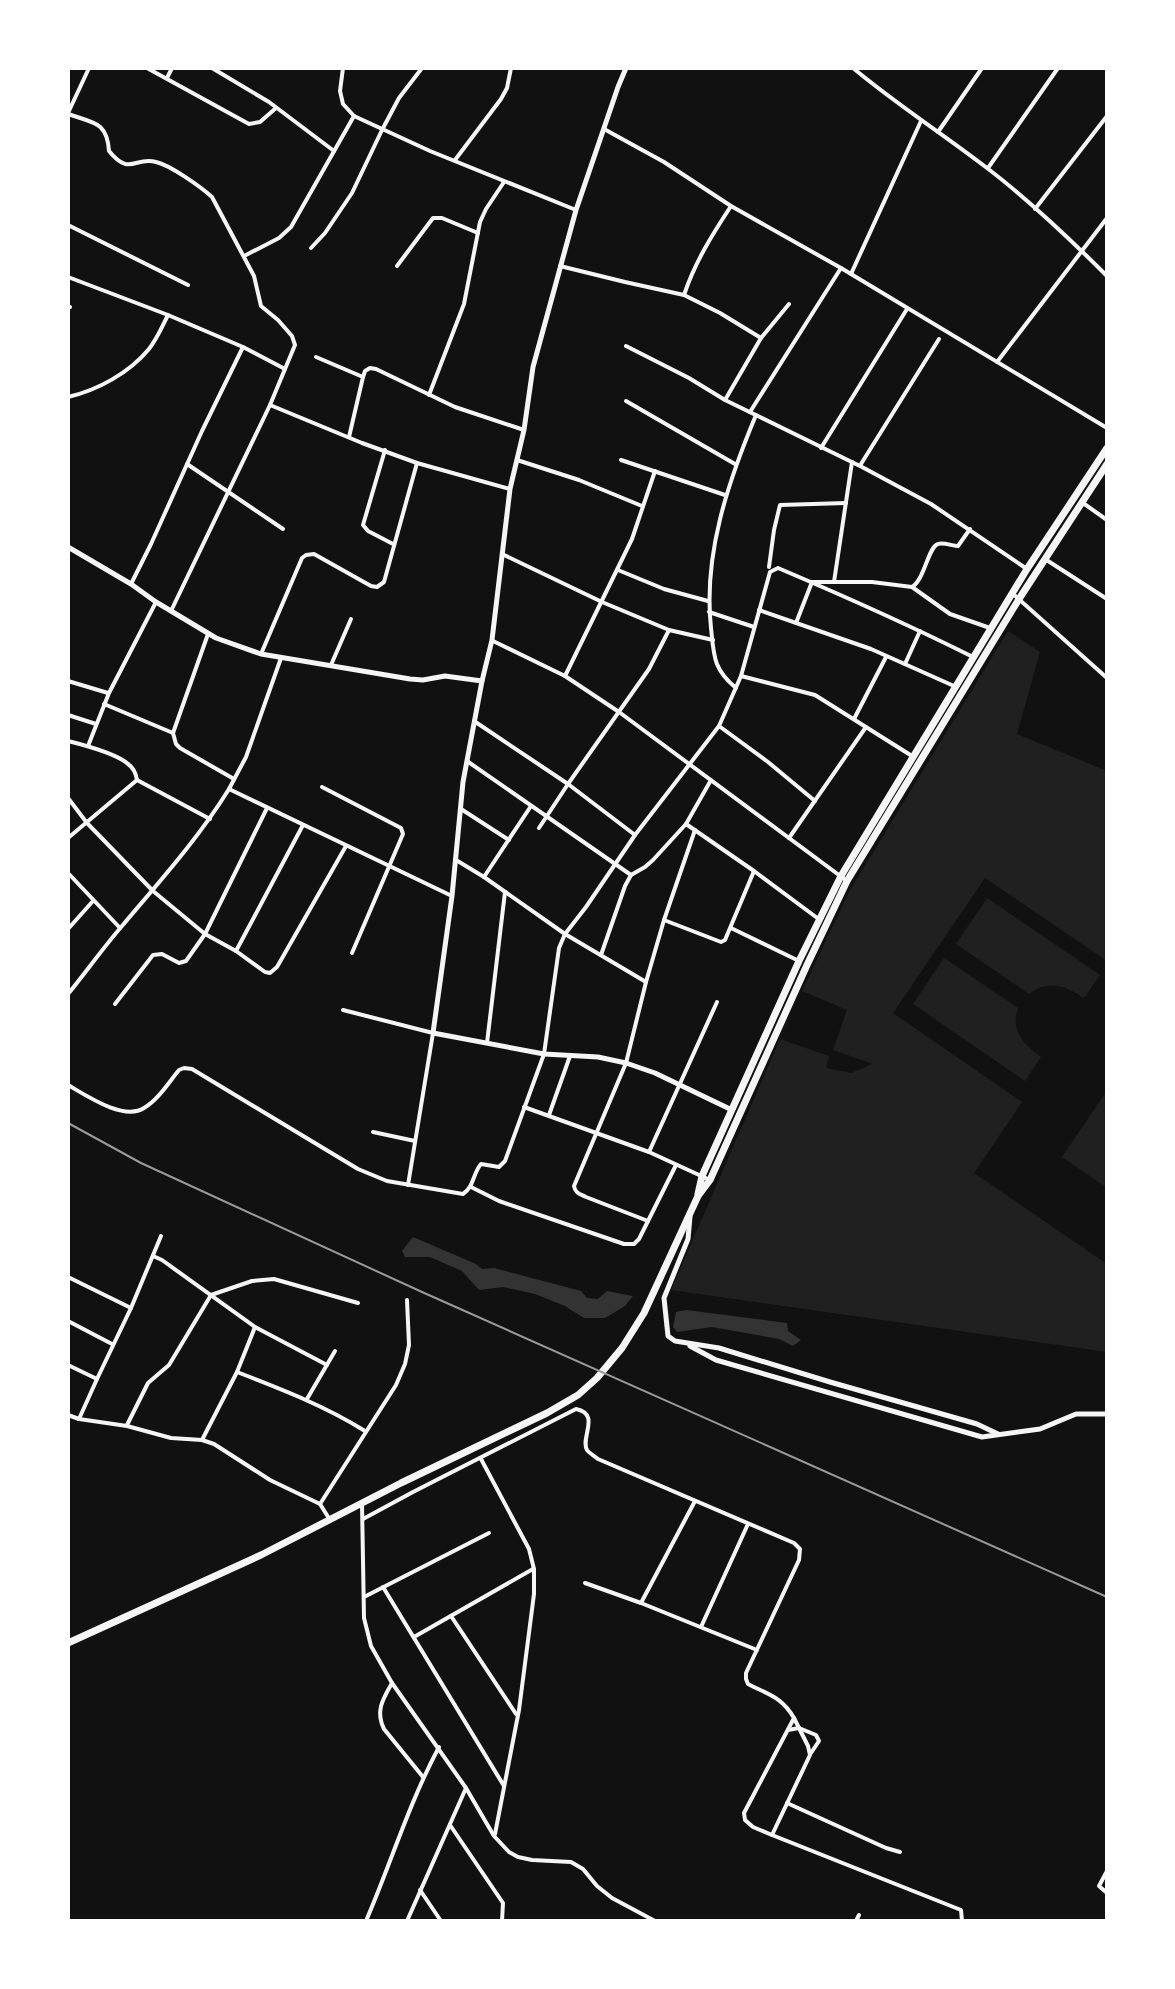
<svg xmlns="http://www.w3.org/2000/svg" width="1175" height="1989" viewBox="0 0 1175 1989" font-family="'Nunito Sans',sans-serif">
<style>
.green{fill:#202020}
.water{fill:#333}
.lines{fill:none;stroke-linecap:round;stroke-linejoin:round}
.minor{stroke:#f5f5f5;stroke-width:4}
.tertiary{stroke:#f5f5f5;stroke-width:5}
.primary{stroke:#f5f5f5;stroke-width:7}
.rail{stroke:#9a9a9a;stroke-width:2}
</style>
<rect width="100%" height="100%" fill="#111"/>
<!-- green -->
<g class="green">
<path d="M1008 631 1040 652 1017 734 1107 771V961L985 878 893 1013 1022 1102 974 1173 1107 1264V1352L671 1290 780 1039 829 1056 826 1068 851 1073 873 1064 833 1050 847 1010 802 991 849 892Z"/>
<path d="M987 898 1100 975 1084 998C1066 986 1048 979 1029 994L956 944Z"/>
<path d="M944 958 1018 1008C1010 1031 1024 1045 1041 1057L1025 1081 913 1004Z"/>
<path d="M1106 1092H1107V1188L1062 1157Z"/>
</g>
<!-- water -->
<g class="water">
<path d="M413 1237 476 1264 482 1269 494 1268 581 1291 587 1298 598 1299 607 1291 633 1296 625 1306 605 1318H584L565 1306 535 1294 503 1287 479 1290 462 1271 430 1257H405L402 1251Z"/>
<path d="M686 1310 787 1323 788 1331 801 1340 793 1346 779 1339 712 1327 677 1332 673 1327 676 1312Z"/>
</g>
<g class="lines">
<!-- minor -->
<g class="minor">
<path d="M147 68 249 124 260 122 276 108"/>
<path d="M212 68 269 102 334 151"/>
<path d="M343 68 340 91 343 104 354 116 430 151 576 210"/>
<path d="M853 68C896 104 943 134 987 168 1029 200 1069 238 1107 276"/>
<path d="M167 78 172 68"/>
<path d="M68 113 89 68"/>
<path d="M68 114C93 123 107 121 109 151 130 177 135 156 156 162 170 165 201 187 212 197L254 276 261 306 278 320 292 336 295 345 270 405 171 611"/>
<path d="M604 129 664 162 731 206 841 268 1107 428"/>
<path d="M938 132 982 68"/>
<path d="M455 160 501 99 507 88 511 68"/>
<path d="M988 168 1058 68"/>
<path d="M1035 209 1107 116"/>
<path d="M68 225 188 285"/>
<path d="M311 248 325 233 352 193 382 130 399 98 422 68"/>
<path d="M246 255 279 238 291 227 354 116"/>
<path d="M397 266 433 218H442L478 233"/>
<path d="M560 266 625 282 684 295 720 313 761 338"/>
<path d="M851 274 921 121"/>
<path d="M68 277 168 315 243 347 285 369"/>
<path d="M684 295C695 262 712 235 731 206"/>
<path d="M68 306 70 307"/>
<path d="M626 346 689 378 725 400 862 467 931 504 1027 569"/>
<path d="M316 357 363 377 349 437"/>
<path d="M997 362 1107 218"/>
<path d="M363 377 365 371 370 368 376 369 455 407 524 430"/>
<path d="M429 395 464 304 480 222 486 209 504 182"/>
<path d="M68 397C98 390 129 373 149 349 157 339 162 327 168 315"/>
<path d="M725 400 761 338 789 304"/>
<path d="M626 401 735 464"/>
<path d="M270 405 362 443 417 463 510 489"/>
<path d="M750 412 841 268"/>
<path d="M821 448 907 309"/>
<path d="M385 450 363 525 368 531 393 544"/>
<path d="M517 460 579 480 642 506"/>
<path d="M621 460 725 495"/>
<path d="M187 464 283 529"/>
<path d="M861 466V464L939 339"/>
<path d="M1083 503 1107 520"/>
<path d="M502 554 602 602 669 630 713 640"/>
<path d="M1045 559 1107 599"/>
<path d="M769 567 774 530 780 505 846 503"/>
<path d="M618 570 664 589 708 601"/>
<path d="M834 582 852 462"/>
<path d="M131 584 151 544 202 431 243 347"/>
<path d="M912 587 950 614 990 628"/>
<path d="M1012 593 1107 678"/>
<path d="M759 610 871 649 954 686"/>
<path d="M709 612 754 627"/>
<path d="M796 623 812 582H872L912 587C925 579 928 547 938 544 943 542 953 546 958 546L970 529"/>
<path d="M493 641 565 676 619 712 847 881"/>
<path d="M261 654 302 558 306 555 314 554 371 586 377 587 384 582 417 463"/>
<path d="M905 664 920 631"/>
<path d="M331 665 351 619"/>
<path d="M565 676 632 539 655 471"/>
<path d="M741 676 815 695 912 756"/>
<path d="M68 681 108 693"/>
<path d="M736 688C713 669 714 656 711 628 703 555 728 482 756 415"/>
<path d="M104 704 173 733 176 744 180 748 234 779"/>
<path d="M68 715 96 724"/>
<path d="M854 719 886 657"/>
<path d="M474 721 568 784 635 835"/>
<path d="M719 726 768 762 815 801"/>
<path d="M173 733 208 634"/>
<path d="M68 741C84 745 116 753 128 764 134 768 136 774 137 780"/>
<path d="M88 746 109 693 156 602"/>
<path d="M467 761 631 875"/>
<path d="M322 787 401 828 403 834 352 953"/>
<path d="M229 789 246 757 281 658"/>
<path d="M68 798 87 823 153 891 205 934 236 951 265 972 270 973 277 967 346 846"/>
<path d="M461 809 509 840"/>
<path d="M686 824 754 871 820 920"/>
<path d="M539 828 568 784 649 669 669 630"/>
<path d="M68 838 137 780 210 819"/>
<path d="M789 838 866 727"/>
<path d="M456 860 484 877 565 934 646 982"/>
<path d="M68 873 120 928"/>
<path d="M484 877 531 806"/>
<path d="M664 920 721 942 725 940 754 871"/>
<path d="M731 928 799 961"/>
<path d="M68 929 93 901"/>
<path d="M236 951 303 825"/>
<path d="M601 955 625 886 631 875 645 867 653 860 686 824 711 780"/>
<path d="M68 994C86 972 103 948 122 926 159 882 198 839 229 789L452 896"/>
<path d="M115 1004 153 955 162 954 179 963 186 961 205 934 267 808"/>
<path d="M343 1010 433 1033 408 1185"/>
<path d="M487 1043 505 892"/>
<path d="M68 1085C87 1096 124 1121 144 1108 158 1100 169 1082 179 1070L184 1068 192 1069 358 1169 387 1181 463 1194C474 1187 473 1173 481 1164L499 1167 505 1161 544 1054 559 948 565 934 586 907 635 835 719 726 741 676 770 572 778 568C844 596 909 625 973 657"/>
<path d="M524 1107 649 1152 710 1180"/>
<path d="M549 1115 570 1056"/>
<path d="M373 1132 415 1141"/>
<path d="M649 1152 717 1002"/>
<path d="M471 1187 499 1201 624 1244H634L639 1239 676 1165"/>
<path d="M648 1221 586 1197C580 1194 575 1193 574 1186L626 1063 646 982 664 920 695 830"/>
<path d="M153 1256 162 1260 255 1327 327 1365"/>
<path d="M68 1277 131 1308"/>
<path d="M68 1321 112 1344"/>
<path d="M68 1365 97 1379 79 1419 127 1426 171 1438 202 1440 214 1444 270 1480 320 1504 330 1520"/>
<path d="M237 1372C281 1389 325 1406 365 1431"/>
<path d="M97 1379 131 1308 161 1236"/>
<path d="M307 1399 335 1351"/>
<path d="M68 1415 79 1419"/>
<path d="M127 1425 148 1383 169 1365 211 1295 252 1281 274 1279 358 1303"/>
<path d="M202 1440 237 1372 255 1327"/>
<path d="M481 1459 529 1549 534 1569V1594L519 1710 495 1834"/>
<path d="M362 1503 364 1618 371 1646 392 1683 466 1788 494 1836 509 1852 518 1857 532 1860 571 1862 583 1869 597 1886 612 1898 655 1921"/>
<path d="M320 1504 396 1385 405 1364 409 1345 407 1300"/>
<path d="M363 1519 413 1492 576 1409C601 1414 580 1438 587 1450 589 1453 596 1457 598 1459L794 1543 800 1549 799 1560 746 1673V1679L748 1684C769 1695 782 1697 794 1718L744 1813 745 1820 753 1827 772 1835 961 1910 962 1921"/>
<path d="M585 1583 641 1603 757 1650"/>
<path d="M383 1587 504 1786"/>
<path d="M364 1597 489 1533"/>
<path d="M641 1603 695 1501"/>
<path d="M451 1616 516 1714"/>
<path d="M701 1627 748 1524"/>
<path d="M414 1637 533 1569"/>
<path d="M392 1683C383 1699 375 1711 384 1729L423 1777"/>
<path d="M788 1730 799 1728 816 1735 819 1741 811 1753"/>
<path d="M787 1803 886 1848 900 1852"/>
<path d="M450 1825 503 1903 502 1921"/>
<path d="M772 1835 810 1755 808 1746 794 1718"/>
<path d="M1107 1871 1099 1886 1107 1893"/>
<path d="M420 1890 441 1921"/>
<path d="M366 1921C391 1863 409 1803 439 1747"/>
<path d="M407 1921 466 1788"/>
<path d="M856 1921 859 1915"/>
</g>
<!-- tertiary -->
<g class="tertiary">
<path d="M626 68 618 87 576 210 533 367 524 430 510 489 492 640 482 681 463 782 452 896 433 1033 544 1054 598 1057 626 1063 655 1073 732 1110"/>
<path d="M68 547 131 584 156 602 216 638 261 654 410 679 423 680 445 676 482 681"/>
<path d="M690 1217 688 1239 664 1298 668 1336 675 1341 719 1348 830 1382 977 1424 998 1434"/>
<path d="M690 1346 716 1360 982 1437 1040 1429 1076 1414H1107"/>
</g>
<!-- primary -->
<g class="primary">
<path d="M698 1194 702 1176 799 961 841 876 1027 569 1107 448"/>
<path d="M68 1643 261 1555 401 1483 547 1413 578 1395 597 1378 622 1348 644 1313 698 1196 710 1180 807 965 847 881 1019 599 1107 464"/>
</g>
<!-- rail -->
<path class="rail" d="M68 1123 141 1163 422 1292 1107 1597"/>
</g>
<!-- border -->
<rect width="1175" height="1989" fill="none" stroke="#ffffff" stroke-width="140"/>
</svg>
